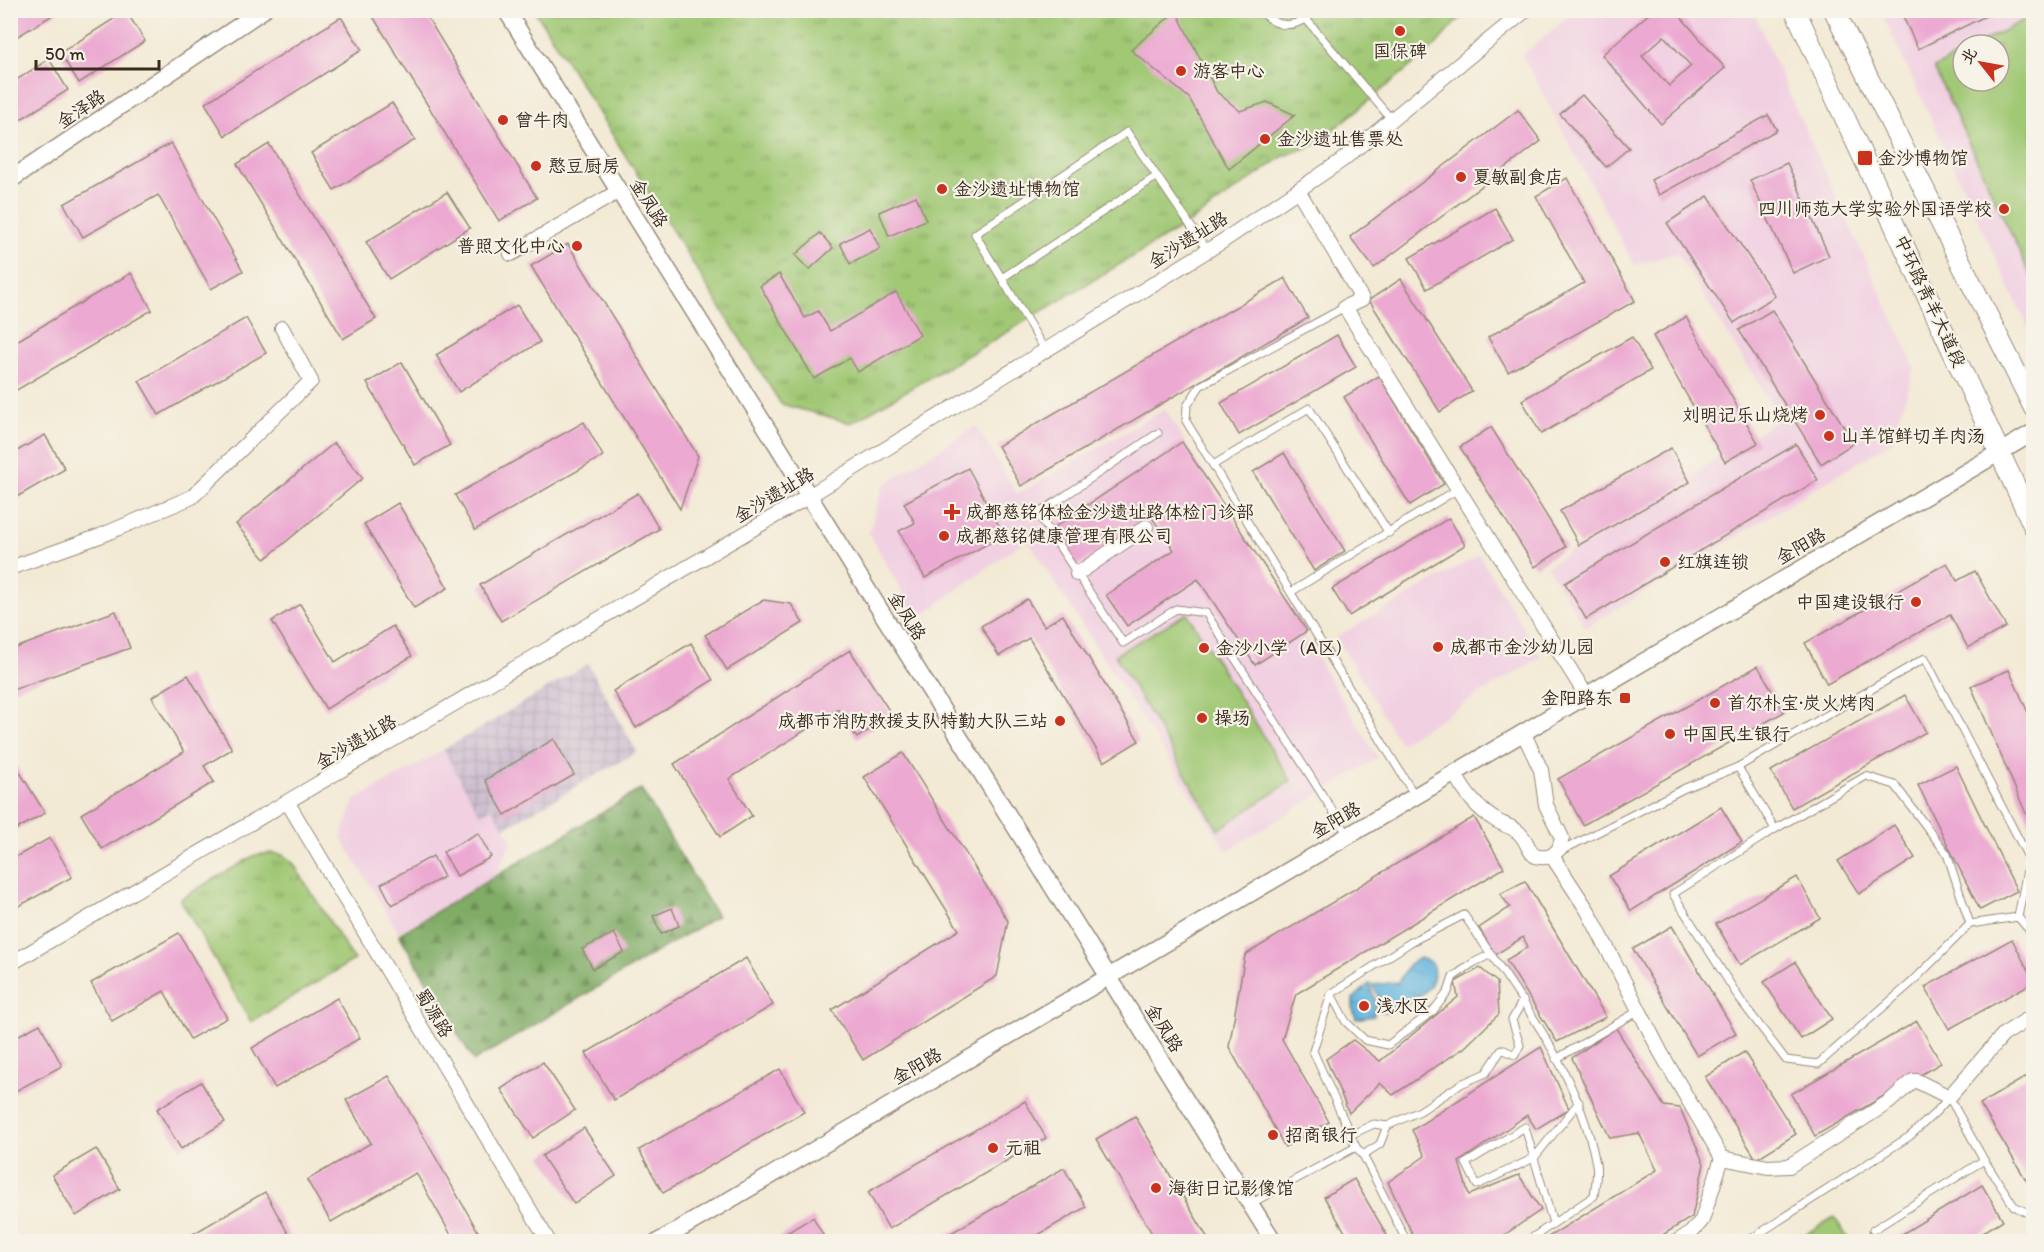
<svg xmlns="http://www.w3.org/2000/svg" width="2044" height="1252" viewBox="0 0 2044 1252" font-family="Itim,'LXGW WenKai TC',sans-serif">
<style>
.built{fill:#f1d0e2;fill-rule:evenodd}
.industrial{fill:url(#industrial-grid)}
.grass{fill:#a0c874;stroke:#6e7949;stroke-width:1.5}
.forest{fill:url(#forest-firs);stroke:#5e6b42;stroke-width:1.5}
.park{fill:url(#park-tufts);stroke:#6e7949;stroke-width:1.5}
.water{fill:url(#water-ripples);stroke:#50707e;stroke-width:1.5}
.building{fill:#eca9d1;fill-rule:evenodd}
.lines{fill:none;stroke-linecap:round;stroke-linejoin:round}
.service-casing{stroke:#978a7a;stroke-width:9}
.minor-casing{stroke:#978a7a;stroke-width:16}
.tertiary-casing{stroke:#978a7a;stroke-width:19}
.primary-casing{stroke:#978a7a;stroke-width:22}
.service{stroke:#fff;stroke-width:7}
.minor{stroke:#fff;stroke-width:14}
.tertiary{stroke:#fff;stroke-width:16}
.primary{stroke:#fff;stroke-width:20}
.poi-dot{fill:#c8321e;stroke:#f7f3e8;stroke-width:2}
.labels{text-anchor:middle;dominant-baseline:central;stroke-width:4.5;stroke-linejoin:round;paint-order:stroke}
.poi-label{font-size:18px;fill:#3b2a1e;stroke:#f7f3e8;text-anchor:start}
.street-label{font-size:18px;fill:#3b2a1e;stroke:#f7f3e8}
</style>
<defs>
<pattern id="industrial-grid" width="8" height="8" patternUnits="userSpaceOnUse" patternTransform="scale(1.5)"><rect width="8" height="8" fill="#cebed0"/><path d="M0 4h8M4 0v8" fill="none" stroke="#b2a3b2"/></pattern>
<pattern id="forest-firs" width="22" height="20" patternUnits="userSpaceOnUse" patternTransform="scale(1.5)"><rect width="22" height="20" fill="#80ac66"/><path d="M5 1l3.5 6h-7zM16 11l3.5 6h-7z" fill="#6a8c53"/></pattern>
<pattern id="park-tufts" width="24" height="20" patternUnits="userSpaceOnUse" patternTransform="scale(1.5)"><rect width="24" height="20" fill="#a0c874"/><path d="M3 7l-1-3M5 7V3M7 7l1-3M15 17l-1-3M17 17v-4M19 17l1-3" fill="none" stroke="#84a35f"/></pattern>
<pattern id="water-ripples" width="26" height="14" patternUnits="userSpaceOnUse" patternTransform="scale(1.5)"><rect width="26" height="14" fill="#64b6df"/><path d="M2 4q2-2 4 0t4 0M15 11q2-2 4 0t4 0" fill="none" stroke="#5494b4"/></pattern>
</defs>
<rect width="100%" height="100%" fill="#f7f3e8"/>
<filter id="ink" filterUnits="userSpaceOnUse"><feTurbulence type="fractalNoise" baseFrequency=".0167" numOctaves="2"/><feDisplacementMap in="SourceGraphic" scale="12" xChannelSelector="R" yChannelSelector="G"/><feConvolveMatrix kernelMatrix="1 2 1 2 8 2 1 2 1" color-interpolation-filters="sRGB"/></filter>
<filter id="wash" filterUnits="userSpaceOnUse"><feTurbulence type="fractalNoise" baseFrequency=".008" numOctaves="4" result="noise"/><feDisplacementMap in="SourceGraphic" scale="24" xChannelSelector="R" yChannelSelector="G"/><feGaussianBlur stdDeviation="1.35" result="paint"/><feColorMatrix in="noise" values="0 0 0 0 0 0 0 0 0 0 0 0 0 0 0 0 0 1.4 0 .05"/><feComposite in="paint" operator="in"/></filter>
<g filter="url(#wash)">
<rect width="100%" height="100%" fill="#f3ead5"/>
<!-- built -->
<g class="built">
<path d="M1576 11H1753L1790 96 1915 367 1892 442 1585 628 1547 566 1780 418 1677 253 1634 265 1522 55Z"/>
<path d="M1881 11H2033V338ZM1963 45H1999V81H1963Z"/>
<path d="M1165 409 1378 758 1227 851 1027 539 917 619 869 533 883 485 976 426 1017 494Z"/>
<path d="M1479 555 1541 657 1400 743 1336 637Z"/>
<path d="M443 750 480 814 492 808 512 840 494 877 398 932 341 837 355 800Z"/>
</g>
<!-- industrial -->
<path class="industrial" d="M588 664 637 752 504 828 492 808 480 814 443 750Z"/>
<!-- grass -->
<g class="grass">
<path d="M2033 15V281L1934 68 1963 52V81H1999V45H1977Z"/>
<path d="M1187 613 1291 781 1218 830 1115 655Z"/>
<path d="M1834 1217 1850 1241H1794Z"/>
</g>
<!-- forest -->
<path class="forest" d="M641 789 717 916 474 1061 399 934Z"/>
<!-- park -->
<g class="park">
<path d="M535 11H1469L1454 24 1434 47 1316 144 1284 156 1190 222 994 340 851 423 781 404Z"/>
<path d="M271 853 283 855 293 863 354 960 251 1022 180 899 255 855Z"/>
</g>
<!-- water -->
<g class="water">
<path d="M1420 958 1431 962C1444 989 1408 1004 1388 1013L1377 1009 1378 996 1372 985 1398 982 1409 964Z"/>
<path d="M1369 984 1375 1000 1374 1016 1356 1019 1353 1010V999Z"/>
</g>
<g id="blocks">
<!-- building -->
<g class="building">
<path d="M10 10H61L10 41Z"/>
<path d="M369 10H423L537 198 499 221Z"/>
<path d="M1653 10H1675L1725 68 1661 124 1602 55ZM1664 36 1691 66 1669 86 1642 56Z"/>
<path d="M1900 10H1998L1918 49Z"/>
<path d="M126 11 145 41 79 83 60 53Z"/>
<path d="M1176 11 1217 92 1240 111 1267 102 1295 115 1229 169 1189 98 1131 50Z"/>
<path d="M341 17 362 50 225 136 205 103Z"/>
<path d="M49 59 68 90 10 126V84Z"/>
<path d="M1582 95 1629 148 1606 167 1560 114Z"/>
<path d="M392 103 415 140 334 190 311 153Z"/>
<path d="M1518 110 1541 141 1374 268 1350 237Z"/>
<path d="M1768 115 1777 130 1659 195 1651 180Z"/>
<path d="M171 143 243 271 211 289 158 195 83 237 64 204Z"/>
<path d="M269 144 376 319 343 339 237 164Z"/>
<path d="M1787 163 1829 256 1793 273 1750 180Z"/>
<path d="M1567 178 1635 301 1508 372 1488 337 1584 283 1536 196Z"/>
<path d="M447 192 470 228 389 279 366 242Z"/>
<path d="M916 196 926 220 889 236 879 212Z"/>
<path d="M1708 196 1775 296 1734 323 1667 223Z"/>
<path d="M1495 208 1513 239 1427 289 1409 258Z"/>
<path d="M870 228 880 249 850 264 840 243Z"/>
<path d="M820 233 833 248 809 270 795 255Z"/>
<path d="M568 244 698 456 680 509 531 266Z"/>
<path d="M131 273 152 310 10 394V345Z"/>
<path d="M779 274 805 318 818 311 830 331 896 292 920 335 858 372 850 358 814 379 760 286Z"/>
<path d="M1285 278 1308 318 1021 486 998 446Z"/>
<path d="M1401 279 1472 391 1440 412 1369 300Z"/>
<path d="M517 305 540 342 459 392 436 355Z"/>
<path d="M1772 310 1854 443 1821 464 1739 330Z"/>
<path d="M1686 317 1758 443 1725 462 1653 336Z"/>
<path d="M246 318 266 353 159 415 139 381Z"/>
<path d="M1337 335 1356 367 1239 435 1221 403Z"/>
<path d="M1632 337 1651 370 1541 434 1522 400Z"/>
<path d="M402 362 450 445 415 465 367 383Z"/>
<path d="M1379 376 1444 484 1410 505 1344 397Z"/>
<path d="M584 422 603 456 475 530 455 495Z"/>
<path d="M1491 427 1566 547 1535 567 1460 447Z"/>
<path d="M45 435 65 469 10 501V455Z"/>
<path d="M1182 442 1307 631 1255 665 1198 579 1127 626 1106 595 1174 550 1151 516 1073 568 1049 531Z"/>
<path d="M334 443 363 478 265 559 236 524Z"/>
<path d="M1796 444 1818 480 1586 619 1565 583Z"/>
<path d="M1671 448 1690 482 1579 545 1560 511Z"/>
<path d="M1284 453 1345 551 1314 571 1253 472Z"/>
<path d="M968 468 1004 535 925 578 899 531 915 523 904 503Z"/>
<path d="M638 493 659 529 501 621 480 585Z"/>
<path d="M398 503 448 588 414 608 364 524Z"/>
<path d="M1449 518 1465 545 1349 616 1332 589Z"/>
<path d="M1947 563 1957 581 1975 571 2006 627 1968 648 1950 615 1827 684 1805 643Z"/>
<path d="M1027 599 1044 626 1063 615 1139 741 1104 762 1029 638 999 656 981 626Z"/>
<path d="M763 600 791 604 803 623 727 670 705 635Z"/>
<path d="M300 604 335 662 393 626 412 656 326 709 272 621Z"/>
<path d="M116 611 130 648 10 691V650Z"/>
<path d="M691 643 713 680 636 728 613 691Z"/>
<path d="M850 650 892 715 857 738 838 709 729 779 752 816 720 837 674 764Z"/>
<path d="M1758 666 1784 712 1583 825 1558 779Z"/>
<path d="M2009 670 2034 726V832L1971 686Z"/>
<path d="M188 675 232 749 204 766 214 782 102 849 81 814 184 752 152 697Z"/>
<path d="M1905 695 1926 732 1792 808 1771 771Z"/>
<path d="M554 739 574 775 505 815 485 780Z"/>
<path d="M903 753 1008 921 997 976 863 1060 832 1010 959 930 864 777Z"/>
<path d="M10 756 45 813 10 833Z"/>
<path d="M1956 766 2017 891 1980 910 1918 785Z"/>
<path d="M1721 807 1742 842 1631 911 1609 876Z"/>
<path d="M1474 817 1504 868 1296 994 1282 1039 1329 1122 1285 1147 1229 1047 1245 955Z"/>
<path d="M1894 825 1915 858 1859 894 1838 861Z"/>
<path d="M478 833 491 857 457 876 443 852Z"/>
<path d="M50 838 72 877 10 911V860Z"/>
<path d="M433 856 444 877 392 905 381 884Z"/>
<path d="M1797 877 1820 918 1740 965 1716 924Z"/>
<path d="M1525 881 1606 1017 1557 1042 1506 960 1528 947 1523 937 1495 955 1479 928 1510 907 1500 894Z"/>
<path d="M672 908 679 926 661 934 653 916Z"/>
<path d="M1672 926 1736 1033 1697 1056 1633 949Z"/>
<path d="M179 933 227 1018 190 1039 164 991 112 1021 91 983Z"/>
<path d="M614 933 624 952 593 969 582 949Z"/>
<path d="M2012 939 2034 982 1949 1029 1925 987Z"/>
<path d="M746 958 773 1005 614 1100 586 1053Z"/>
<path d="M1795 962 1832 1019 1801 1039 1764 982Z"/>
<path d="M1480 968 1497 982 1499 1014 1464 1048 1393 1095 1380 1083 1349 1113 1326 1059 1353 1040 1380 1061 1458 997 1455 982Z"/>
<path d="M337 998 360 1038 275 1088 252 1048Z"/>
<path d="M1917 1021 1941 1063 1815 1136 1791 1094Z"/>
<path d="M40 1024 62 1066 10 1094V1040Z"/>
<path d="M1616 1028 1664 1106 1680 1108 1704 1164 1692 1217 1651 1242H1540L1657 1170 1639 1133 1610 1138 1572 1058Z"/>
<path d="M1541 1047 1569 1109 1536 1129 1527 1115 1459 1162 1469 1195 1519 1175 1541 1210 1494 1242H1416L1388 1182 1425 1156 1412 1130Z"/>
<path d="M1744 1052 1796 1134 1756 1159 1705 1077Z"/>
<path d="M543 1062 575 1110 533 1138 501 1089Z"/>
<path d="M780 1069 804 1112 663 1193 639 1150Z"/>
<path d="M2034 1072V1123L2031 1124 2034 1128V1193L1980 1104Z"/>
<path d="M389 1076 484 1242H455L416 1173 331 1222 307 1180 371 1143 346 1100Z"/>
<path d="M201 1082 225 1122 181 1149 157 1109Z"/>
<path d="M1025 1101 1046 1138 889 1229 868 1192Z"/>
<path d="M1135 1116 1210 1242H1157L1096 1139Z"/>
<path d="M584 1128 616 1176 574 1204 542 1156Z"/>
<path d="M96 1149 120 1189 76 1216 52 1175Z"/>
<path d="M1064 1168 1086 1207 1026 1242H944L942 1238Z"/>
<path d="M1354 1179 1391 1242H1351L1324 1197Z"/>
<path d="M1982 1185 2003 1220 1968 1242H1889Z"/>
<path d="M265 1192 293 1242H179Z"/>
<path d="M813 1217 827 1242H772Z"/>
</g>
</g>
</g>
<g filter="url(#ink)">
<use href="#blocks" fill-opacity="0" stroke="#978a7a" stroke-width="1.5"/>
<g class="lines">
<defs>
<g id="service">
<path d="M1262 10C1275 30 1299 29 1313 10"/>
<path d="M1306 19 1392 120"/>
<path d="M1002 278 1157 176"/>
<path d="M1345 307 1200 386 1187 406 1186 421 1415 796"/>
<path d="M1045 350 975 234 1127 132 1207 250"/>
<path d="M1158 433 1038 514 1123 643 1176 609 1206 613 1348 835"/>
<path d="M1213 465 1309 408 1389 533"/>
<path d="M1291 592 1458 489"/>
<path d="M1738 767 1925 658 2029 859 2018 917"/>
<path d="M1775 829 1673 894 1741 1001 1786 1060 1818 1064 1911 983 1970 924"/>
<path d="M1559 852 1685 788 1738 767 1775 829 1866 776 1895 785 1947 854 1970 924 2018 917 2034 936"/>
<path d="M1331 994 1346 1022 1365 1040 1388 1045 1433 1011 1448 992 1453 977 1473 963 1491 954"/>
<path d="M1556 1059 1640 1010"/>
<path d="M1525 1127 1534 1158 1477 1185 1466 1163Z"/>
<path d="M1350 1135 1374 1124 1387 1126 1420 1111 1461 1084 1486 1073 1502 1049 1515 1055 1520 1045 1512 1020 1523 1000"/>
<path d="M1363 1155 1380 1144 1387 1126"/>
<path d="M1250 1204 1356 1147"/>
<path d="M1553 1223 1534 1158 1579 1102"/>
<path d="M1873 1230 1984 1160"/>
<path d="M1407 1242 1363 1155 1356 1147 1313 1051 1331 994 1411 942 1464 915C1516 992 1579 1071 1596 1164 1598 1174 1595 1186 1594 1196L1526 1242"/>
<path d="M1746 1242 1910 1136 1938 1110 1949 1097 1984 1160 2014 1206 2034 1216"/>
</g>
<g id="minor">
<path d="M1298 190 1362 299 1345 307 1586 695"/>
<path d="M511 254 619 191"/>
<path d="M10 568 100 536 192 497 311 381 282 328"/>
<path d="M1077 574 1146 527"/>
<path d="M1523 732 1541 770 1546 805 1562 838 1559 849 1552 856"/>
<path d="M1454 773C1465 793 1477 809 1497 821 1504 825 1513 827 1518 832 1533 845 1525 862 1552 856L1588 911 1661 1053 1722 1158 1768 1167 1789 1166 1889 1102 1913 1081H1917L1949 1097 2003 1035 2034 1015"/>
<path d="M288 803 549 1242"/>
<path d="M10 964 809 496 1223 241 1341 161 1526 10"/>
<path d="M1676 1242 1691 1233 1702 1220 1722 1158"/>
</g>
<g id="tertiary">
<path d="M506 10 1274 1242"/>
<path d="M10 180 263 10"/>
<path d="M658 1242 2034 432"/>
</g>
<g id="primary">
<path d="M1795 10 2034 527"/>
<path d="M1834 10 2034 408"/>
</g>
</defs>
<!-- service casing -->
<use href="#service" class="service-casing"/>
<!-- minor casing -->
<use href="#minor" class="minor-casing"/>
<!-- tertiary casing -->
<use href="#tertiary" class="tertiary-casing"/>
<!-- primary casing -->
<use href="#primary" class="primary-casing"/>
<!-- service -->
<use href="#service" class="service"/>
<!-- minor -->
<use href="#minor" class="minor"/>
<!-- tertiary -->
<use href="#tertiary" class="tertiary"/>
<!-- primary -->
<use href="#primary" class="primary"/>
</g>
</g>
<!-- markers -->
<g class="poi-dot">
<circle cx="1400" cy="31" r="6"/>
<circle cx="1181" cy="71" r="6"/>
<circle cx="503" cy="120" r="6"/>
<circle cx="1265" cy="139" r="6"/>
<rect x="1857" y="150" width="16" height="16" rx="3"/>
<circle cx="536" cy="166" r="6"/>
<circle cx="1461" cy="177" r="6"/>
<circle cx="942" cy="189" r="6"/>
<circle cx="2004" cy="209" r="6"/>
<circle cx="577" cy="246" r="6"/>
<circle cx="1820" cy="415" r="6"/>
<circle cx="1829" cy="436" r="6"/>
<path d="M949 503h6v6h6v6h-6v6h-6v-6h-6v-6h6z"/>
<circle cx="944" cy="536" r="6"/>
<circle cx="1665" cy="562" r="6"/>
<circle cx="1916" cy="602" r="6"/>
<circle cx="1438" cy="647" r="6"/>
<circle cx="1204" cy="648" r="6"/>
<rect x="1619" y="692" width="12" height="12" rx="3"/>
<circle cx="1715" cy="703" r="6"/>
<circle cx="1202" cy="718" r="6"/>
<circle cx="1060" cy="721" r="6"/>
<circle cx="1670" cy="734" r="6"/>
<circle cx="1364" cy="1006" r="6"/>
<circle cx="1273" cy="1135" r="6"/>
<circle cx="993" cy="1148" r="6"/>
<circle cx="1156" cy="1188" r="6"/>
</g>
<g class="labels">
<!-- poi labels -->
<g class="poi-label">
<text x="1400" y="51" text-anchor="middle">国保碑</text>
<text x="1193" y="71">游客中心</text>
<text x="515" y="120">曾牛肉</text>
<text x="1277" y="139">金沙遗址售票处</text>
<text x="1878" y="158">金沙博物馆</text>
<text x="548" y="166">憨豆厨房</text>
<text x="1473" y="177">夏敏副食店</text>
<text x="954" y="189">金沙遗址博物馆</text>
<text x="1992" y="209" text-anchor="end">四川师范大学实验外国语学校</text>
<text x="565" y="246" text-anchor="end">普照文化中心</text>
<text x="1808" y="415" text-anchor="end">刘明记乐山烧烤</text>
<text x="1841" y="436">山羊馆鲜切羊肉汤</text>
<text x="966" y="512">成都慈铭体检金沙遗址路体检门诊部</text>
<text x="956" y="536">成都慈铭健康管理有限公司</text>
<text x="1677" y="562">红旗连锁</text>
<text x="1904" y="602" text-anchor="end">中国建设银行</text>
<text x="1450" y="647">成都市金沙幼儿园</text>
<text x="1216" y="648">金沙小学（A区）</text>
<text x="1613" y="698" text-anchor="end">金阳路东</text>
<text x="1727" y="703">首尔朴宝·炭火烤肉</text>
<text x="1214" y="718">操场</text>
<text x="1048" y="721" text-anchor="end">成都市消防救援支队特勤大队三站</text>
<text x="1682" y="734">中国民生银行</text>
<text x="1376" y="1006">浅水区</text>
<text x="1285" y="1135">招商银行</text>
<text x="1005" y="1148">元祖</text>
<text x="1168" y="1188">海街日记影像馆</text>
</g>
<!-- street labels -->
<g class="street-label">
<text transform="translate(81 109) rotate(-34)">金泽路</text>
<text transform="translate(649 203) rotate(58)">金凤路</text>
<text transform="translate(1188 240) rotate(-32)">金沙遗址路</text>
<text transform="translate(1930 301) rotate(65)">中环路青羊大道段</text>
<text transform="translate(774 495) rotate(-31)">金沙遗址路</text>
<text transform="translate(1801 546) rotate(-30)">金阳路</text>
<text transform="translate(907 616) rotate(58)">金凤路</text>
<text transform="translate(356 742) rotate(-30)">金沙遗址路</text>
<text transform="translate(1336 820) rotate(-30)">金阳路</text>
<text transform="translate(434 1013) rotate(59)">蜀源路</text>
<text transform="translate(1164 1028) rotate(58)">金凤路</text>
<text transform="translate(917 1066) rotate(-30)">金阳路</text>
</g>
</g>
<!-- margin -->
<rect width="2044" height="1252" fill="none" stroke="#f7f3e8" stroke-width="36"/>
<!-- north arrow -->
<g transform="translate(1981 63) rotate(301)"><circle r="28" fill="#f7f3e8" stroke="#aca397" stroke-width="1.5"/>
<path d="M0-4.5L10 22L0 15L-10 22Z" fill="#c8321e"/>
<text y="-9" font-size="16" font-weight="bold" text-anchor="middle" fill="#3b2a1e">北</text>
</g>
<!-- scale -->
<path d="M36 60v9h123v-9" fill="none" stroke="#3b2a1e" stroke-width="3"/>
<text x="45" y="60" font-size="18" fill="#3b2a1e" stroke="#f7f3e8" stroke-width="4.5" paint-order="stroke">50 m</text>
</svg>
